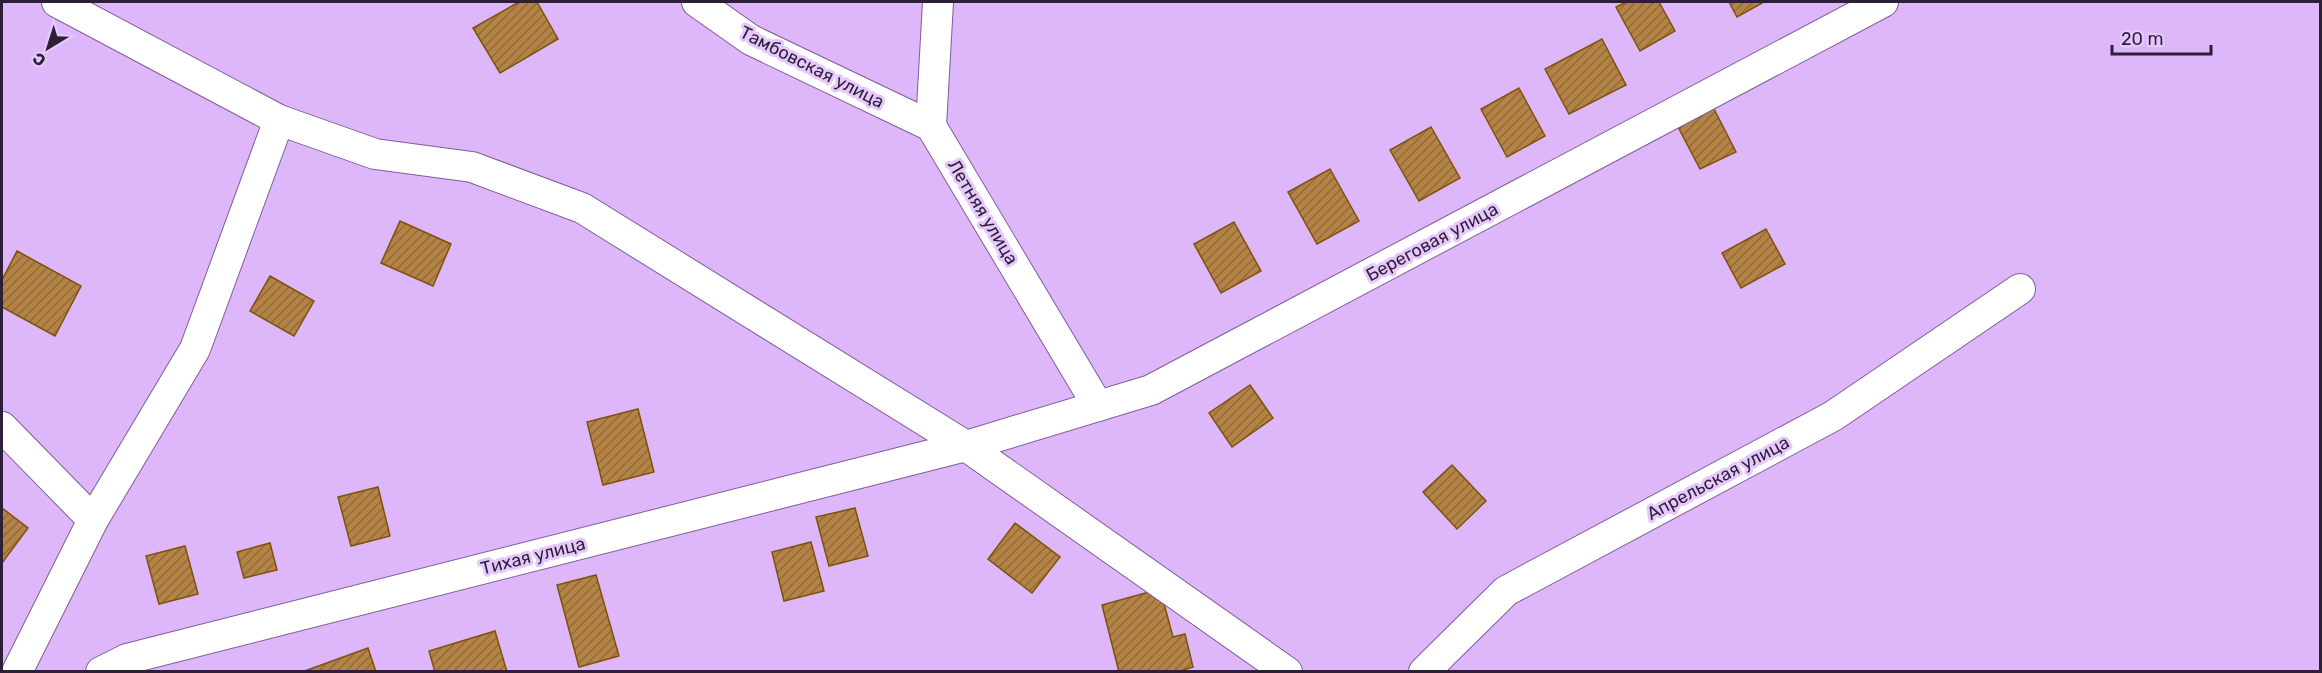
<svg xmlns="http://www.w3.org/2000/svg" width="2322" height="673" viewBox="0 0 2322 673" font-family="Rubik,sans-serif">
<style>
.building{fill:url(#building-hatch);stroke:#7f510a;stroke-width:1.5}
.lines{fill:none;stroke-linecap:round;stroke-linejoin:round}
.street-casing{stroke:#805d99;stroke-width:32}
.street{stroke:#fff;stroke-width:30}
.labels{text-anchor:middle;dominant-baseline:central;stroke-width:6;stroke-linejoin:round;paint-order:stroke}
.street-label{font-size:18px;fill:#2e1f38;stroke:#e6c8fd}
</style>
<defs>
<pattern id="building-hatch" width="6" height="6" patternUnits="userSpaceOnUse" patternTransform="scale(1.5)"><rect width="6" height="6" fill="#b48346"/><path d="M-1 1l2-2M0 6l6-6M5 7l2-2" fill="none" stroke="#936b3b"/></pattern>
</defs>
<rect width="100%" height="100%" fill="#ddb7f9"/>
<!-- building -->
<g class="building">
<path d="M519 2H537L558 39 500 73 473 28Z"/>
<path d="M1626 2H1659L1675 31 1640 51 1616 7Z"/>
<path d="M1729 2H1764L1737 17Z"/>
<path d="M1602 39 1626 85 1569 114 1545 69Z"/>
<path d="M1519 88 1545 136 1507 157 1481 109Z"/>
<path d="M1713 107 1736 152 1700 169 1677 125Z"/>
<path d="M1431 127 1460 178 1419 201 1390 150Z"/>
<path d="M1330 169 1359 221 1317 244 1288 192Z"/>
<path d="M400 221 451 244 433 286 381 263Z"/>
<path d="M1234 222 1261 271 1221 293 1194 244Z"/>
<path d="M1766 229 1785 264 1741 288 1722 253Z"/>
<path d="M17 251 81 286 55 336 2 307V280Z"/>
<path d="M270 276 314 301 294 336 250 311Z"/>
<path d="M1250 385 1273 418 1232 447 1209 413Z"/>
<path d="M638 409 654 472 603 485 587 422Z"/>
<path d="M1452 465 1486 501 1457 529 1423 492Z"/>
<path d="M378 487 390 536 351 546 338 497Z"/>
<path d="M2 508 28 528 2 563Z"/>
<path d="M855 508 868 556 829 566 816 517Z"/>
<path d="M1015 523 1060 557 1032 593 988 559Z"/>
<path d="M811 542 824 591 784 601 772 552Z"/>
<path d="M270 543 277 570 244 578 237 552Z"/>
<path d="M185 546 198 594 159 604 146 556Z"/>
<path d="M596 575 619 656 579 667 557 585Z"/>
<path d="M1160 589 1173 637 1185 634 1193 667 1177 672H1119L1102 605Z"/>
<path d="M495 631 507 672H435L429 651Z"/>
<path d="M368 648 376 672H302Z"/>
</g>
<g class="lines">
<defs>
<g id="street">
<path d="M57 2 279 120"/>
<path d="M697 2 751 40 931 126"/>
<path d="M938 2 931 126 1098 406"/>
<path d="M2 427 93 520 17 672"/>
<path d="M93 520 195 349 279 120 375 154 472 167 582 208 966 446 1287 672"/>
<path d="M101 672 127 659 966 446 1151 390 1883 2"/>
<path d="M1424 672 1506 591 1833 416 2020 289"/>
</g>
</defs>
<!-- street casing -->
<use href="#street" class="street-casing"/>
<!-- street -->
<use href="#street" class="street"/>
</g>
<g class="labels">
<!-- street labels -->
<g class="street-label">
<text transform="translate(812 67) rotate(27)">Тамбовская улица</text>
<text transform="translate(983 212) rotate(59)">Летняя улица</text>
<text transform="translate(1432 242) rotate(-28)">Береговая улица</text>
<text transform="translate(1718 478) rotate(-28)">Апрельская улица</text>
<text transform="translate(533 556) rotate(-14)">Тихая улица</text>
</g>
</g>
<!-- border -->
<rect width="2322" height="673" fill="none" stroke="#2e1f38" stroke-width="6"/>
<!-- north arrow -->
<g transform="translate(48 48) rotate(218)" stroke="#e6c8fd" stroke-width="4.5" paint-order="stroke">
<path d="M0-4.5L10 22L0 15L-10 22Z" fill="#2e1f38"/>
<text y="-9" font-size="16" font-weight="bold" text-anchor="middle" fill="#2e1f38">С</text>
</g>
<!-- scale -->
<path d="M2112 45v9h99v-9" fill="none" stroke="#2e1f38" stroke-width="3"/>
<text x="2121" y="45" font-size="18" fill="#2e1f38" stroke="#e6c8fd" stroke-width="4.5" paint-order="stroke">20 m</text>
</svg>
